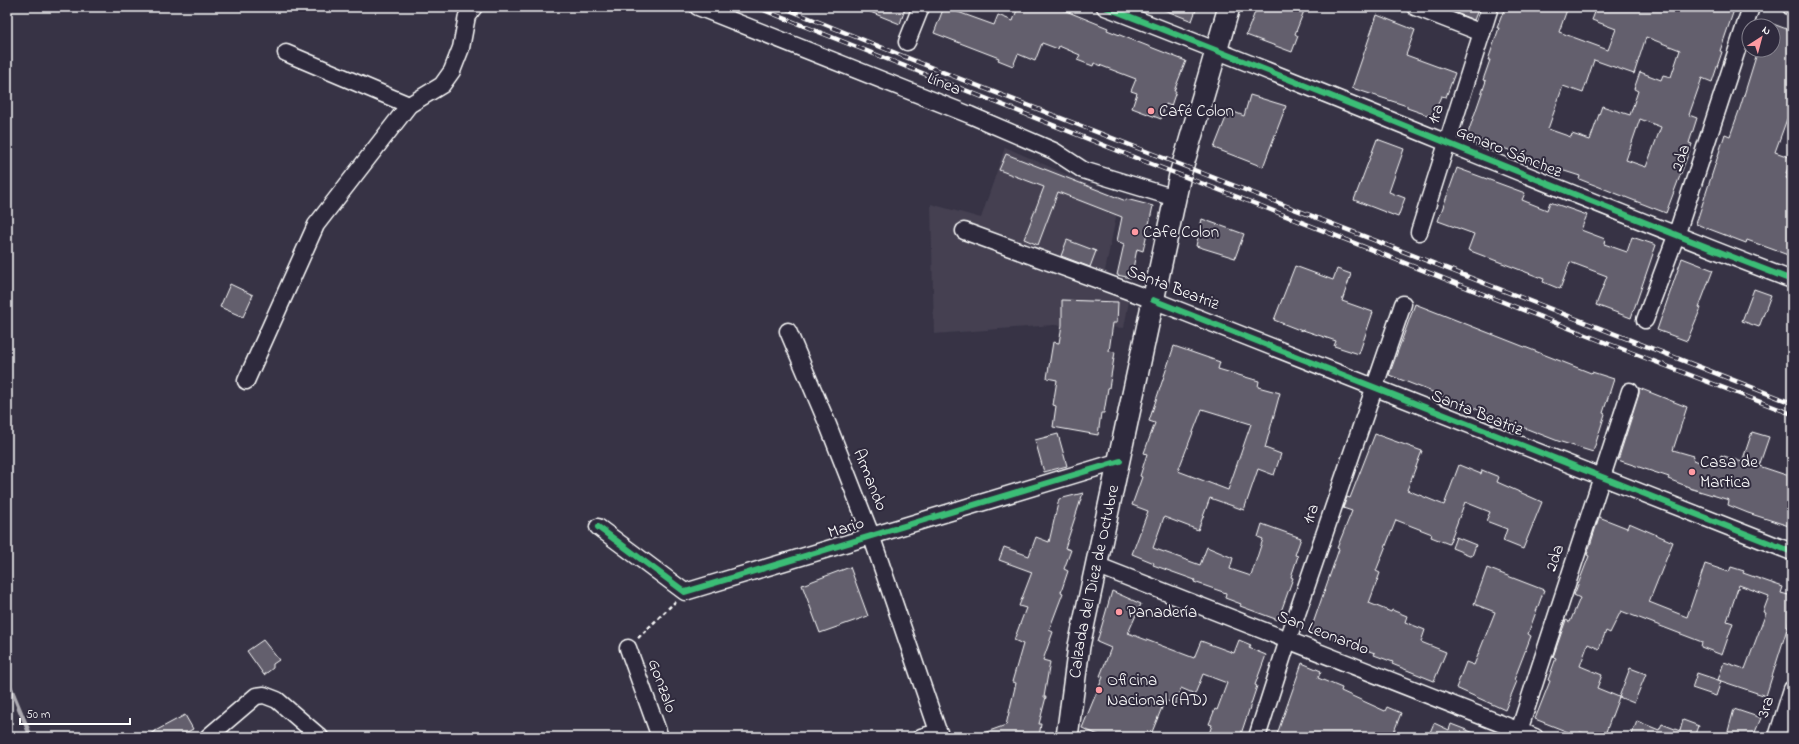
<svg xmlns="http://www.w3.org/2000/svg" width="1799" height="744" viewBox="0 0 1799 744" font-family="'Indie Flower',sans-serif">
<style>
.built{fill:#444051}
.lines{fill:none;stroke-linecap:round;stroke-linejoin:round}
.stream{stroke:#adabb2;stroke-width:4.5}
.building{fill:#635f6d;stroke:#fff;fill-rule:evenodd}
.minor-casing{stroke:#fff;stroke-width:19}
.major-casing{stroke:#fff;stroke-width:24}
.path{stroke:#fff;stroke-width:2.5;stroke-dasharray:4 3;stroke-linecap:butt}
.minor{stroke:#2f2a3d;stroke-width:16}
.major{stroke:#2f2a3d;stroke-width:21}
.rail-casing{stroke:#fff;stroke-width:4.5}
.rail{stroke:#2f2a3d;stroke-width:3;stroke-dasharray:9;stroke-linecap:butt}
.cycleway-casing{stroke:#2f2a3d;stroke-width:8}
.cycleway{stroke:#3abd76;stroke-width:6}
.poi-dot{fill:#ff9aa2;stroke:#2f2a3d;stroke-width:1.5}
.labels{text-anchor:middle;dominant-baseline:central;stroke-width:4;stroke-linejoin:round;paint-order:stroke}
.street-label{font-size:17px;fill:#fff;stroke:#2f2a3d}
.poi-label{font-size:17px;fill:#fff;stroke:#2f2a3d;text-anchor:start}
</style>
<rect width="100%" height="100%" fill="#373345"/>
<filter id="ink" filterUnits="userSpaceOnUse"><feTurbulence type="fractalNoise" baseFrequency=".025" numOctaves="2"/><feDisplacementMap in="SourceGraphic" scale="8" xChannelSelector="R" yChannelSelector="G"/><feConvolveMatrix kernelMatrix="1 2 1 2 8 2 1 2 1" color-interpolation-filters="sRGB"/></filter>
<g filter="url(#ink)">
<!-- built -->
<path class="built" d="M1005 147 1120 198 1105 271 1132 285 1124 328 1054 325 934 334 931 204 981 218Z"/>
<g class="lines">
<!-- stream -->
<path class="stream" d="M7 679 31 737"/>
</g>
<!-- building -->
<g class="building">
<path d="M858 7H899L905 9 900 24Z"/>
<path d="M944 7 994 25 998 15 1013 21 1018 7H1056L1108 28 1107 30 1186 61 1174 91H1176L1171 106 1166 104 1161 119 1132 108 1137 93 1131 91 1136 79 1094 63 1093 66 1077 60 1080 55 1059 46 1058 49 1042 43 1035 61 1018 54 1013 66 998 60 999 58 934 33Z"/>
<path d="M1157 7H1197L1192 21Z"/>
<path d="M1257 7H1294L1304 11 1295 34 1298 36 1292 52 1246 35Z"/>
<path d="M1441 7H1479L1474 20Z"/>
<path d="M1505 7H1568L1559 32 1608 50 1616 29 1592 20 1597 7H1726L1734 10 1720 51 1722 52 1712 82 1702 78 1689 115 1697 118 1689 143 1692 144 1666 213 1579 179 1580 176 1517 156 1518 153 1467 136 1486 81 1483 80 1490 60H1488L1499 28H1497ZM1646 37 1680 50 1671 77 1663 75 1661 80 1640 72 1634 89 1638 91 1630 115 1602 106 1590 140 1572 134 1571 137 1548 129 1563 86 1583 93 1594 60 1634 74ZM1640 119 1661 127 1646 167 1626 160Z"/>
<path d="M1377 15 1415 30 1406 55 1455 73 1446 97 1441 96 1433 117 1407 108V106L1352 88Z"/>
<path d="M1773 24 1792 31V121L1787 119 1775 152 1792 158 1786 173 1788 174 1786 178 1792 180V243L1788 255 1747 240 1746 243 1696 224 1725 134 1730 136 1740 108 1758 50H1773Z"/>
<path d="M1250 95 1286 106 1263 167 1214 148 1229 110 1244 116Z"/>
<path d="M1377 139 1404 149 1389 192 1405 198 1398 217 1354 200Z"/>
<path d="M1006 154 1126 201V199L1153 206 1143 251 1137 249 1131 278 1117 275 1124 244 1117 241 1122 217 1058 192 1038 245 1024 239 1044 187 999 170Z"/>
<path d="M1457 168 1525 193 1522 200 1547 210 1550 202 1587 215 1581 230 1605 239 1604 244 1627 252 1632 237 1656 245 1631 318 1596 305 1607 276 1570 262 1560 289 1543 282 1544 279 1468 250 1474 234 1438 221Z"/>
<path d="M1202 219 1244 234 1235 258 1196 246Z"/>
<path d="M1067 240 1096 251 1090 267 1061 256Z"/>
<path d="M1682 258 1713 270 1699 307 1701 308 1687 341 1657 330Z"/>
<path d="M1295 266 1333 280 1337 269 1351 274 1342 301 1373 312 1359 354 1334 346 1336 341 1303 330 1302 331 1274 320Z"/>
<path d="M230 284 253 295 243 317 220 307Z"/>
<path d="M1754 289 1771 295 1759 327 1742 321Z"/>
<path d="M1062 300 1118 302 1117 323H1113L1109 351 1115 352 1109 388H1108L1104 413H1101L1098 435 1053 427 1056 406 1053 405 1057 380 1047 378 1053 342 1059 343 1062 325Z"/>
<path d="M1415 304 1591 373 1592 372 1614 379 1603 413 1605 414 1593 452 1558 441 1389 375Z"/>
<path d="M1174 346 1220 362 1218 369 1259 381 1258 387 1280 393 1265 448 1281 454 1274 475 1258 469 1244 510 1210 498 1198 530 1164 517 1153 548 1200 565 1207 547 1233 558 1230 569 1251 576 1263 539 1258 537 1262 524 1301 538 1295 555 1298 556 1291 577 1293 578 1278 620 1240 606 1241 604 1225 598 1226 593 1194 582 1195 580 1153 565 1154 563 1132 554 1148 511 1132 505 1142 477 1140 476 1147 454 1144 453 1155 423 1149 421ZM1202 409 1251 424 1228 490 1178 471Z"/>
<path d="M1639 388 1687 407 1673 450 1694 456 1693 460 1717 467 1721 455 1742 462 1752 432 1769 437 1759 466 1792 477V527L1748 513 1728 505 1729 500 1689 488V487L1668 479 1669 477 1618 460 1639 394Z"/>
<path d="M1058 434 1067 466 1044 472 1035 440Z"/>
<path d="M1375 434 1422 451 1407 490 1444 505 1459 465 1481 474 1482 470 1499 477 1497 482 1542 502 1523 549 1503 541 1507 529 1486 521 1490 512 1465 502 1449 544 1431 537 1432 534 1396 520 1376 571 1380 573 1369 603 1391 612 1392 610 1407 616 1405 622 1425 630 1421 642 1446 652 1434 681 1392 664 1393 662 1374 655 1375 653 1310 632 1339 549 1337 548 1352 511 1343 508 1347 497 1350 498Z"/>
<path d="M1083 493 1065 548 1071 550 1064 569 1068 571 1061 592 1063 593 1049 630 1053 632 1043 660 1050 662 1044 697H1046L1039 724H1041L1039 737H978V735L1006 725 1016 683 1012 682 1023 644 1014 640 1026 608 1019 606 1032 572 999 560 1004 547 1029 556 1036 537 1049 542 1059 499Z"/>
<path d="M1599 517 1627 528 1629 523 1673 542 1649 602 1687 617 1705 564 1729 572 1731 567 1744 571 1743 573 1783 587 1781 593 1792 596V613L1766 696 1718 680 1724 662 1745 669 1766 613 1763 612 1769 596 1739 585 1727 621 1733 623 1722 655 1701 647 1702 642 1621 611 1610 633 1606 631 1599 649 1588 644 1580 666 1602 675 1597 688 1619 697 1604 737H1592L1580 732 1578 736 1535 719 1550 681 1548 680 1556 658 1553 657 1562 631 1566 620 1570 622 1580 598 1574 595 1589 556 1587 555Z"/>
<path d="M1456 537 1476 545 1472 556 1452 548Z"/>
<path d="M850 567 868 616 820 633 802 585Z"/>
<path d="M1487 568 1544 590 1528 634 1531 636 1514 680 1517 681 1505 710 1456 688 1466 662 1474 665 1495 612 1474 604Z"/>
<path d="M1112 591 1141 604 1128 633 1194 658 1201 641 1234 653 1239 640 1251 645 1249 648 1266 655 1255 685 1257 686 1240 737H1208L1212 725 1209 724 1215 709 1217 710 1227 683 1203 674 1195 694 1181 688 1175 704 1165 700 1150 737H1103L1082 728 1103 677 1100 676 1111 648 1097 642Z"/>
<path d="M263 640 279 660 273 664V668L264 675 247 651Z"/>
<path d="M1302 663 1321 671 1318 678 1342 688 1341 691 1385 711 1387 707 1401 713 1392 737H1276Z"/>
<path d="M1630 668 1646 674 1634 703 1619 697Z"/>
<path d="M1697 673 1721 681 1716 696 1692 688Z"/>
<path d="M1734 709 1761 718 1753 737H1734L1727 735Z"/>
<path d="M185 715 193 729 178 737H144Z"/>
<path d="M1683 720 1699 726 1695 737H1631L1637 721 1659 730 1662 724 1680 731Z"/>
<path d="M1434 723 1449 730 1451 724 1482 736 1481 737H1428Z"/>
</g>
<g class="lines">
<defs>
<g id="minor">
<path d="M698 7 970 115 1054 151 1083 170 1175 198"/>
<path d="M1105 7C1335 95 1562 192 1792 280"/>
<path d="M1415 7 1482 33"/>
<path d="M1791 7H1792"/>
<path d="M907 42 921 7"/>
<path d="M286 53 409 105"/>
<path d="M964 231 1153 300 1792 552"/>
<path d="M1419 232 1490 7"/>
<path d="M1645 320 1676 236 1751 7"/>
<path d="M788 331 828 425 871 535 940 737"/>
<path d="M246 381 316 225 409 105 442 85 452 71 461 48 467 16 474 7"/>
<path d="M598 527 685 592 1120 461"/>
<path d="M1096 565 1535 737"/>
<path d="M628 648 660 737"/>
<path d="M208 737 256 696 264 695 277 700 320 737"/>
<path d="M921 737 939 732"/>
<path d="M1257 737 1288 640 1403 304"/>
<path d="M1517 737 1630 391"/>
<path d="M1777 737 1792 689"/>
</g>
<g id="major">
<path id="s1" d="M1067 737 1079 646 1180 175 1229 7"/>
</g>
</defs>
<!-- minor casing -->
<use href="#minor" class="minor-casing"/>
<!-- major casing -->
<use href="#major" class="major-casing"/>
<!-- path -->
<path class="path" d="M638 638 675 602"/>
<!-- minor -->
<use href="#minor" class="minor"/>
<!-- major -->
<use href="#major" class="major"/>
<defs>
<g id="rail">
<path d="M756 7 1141 160 1261 206 1609 344 1792 414"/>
<path d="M782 7 940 71 1792 403"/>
</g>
</defs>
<!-- rail casing -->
<use href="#rail" class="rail-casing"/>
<!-- rail -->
<use href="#rail" class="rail"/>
<defs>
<g id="cycleway">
<path d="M1105 7C1335 95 1562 192 1792 280"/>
<path d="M1153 300 1792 552"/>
<path d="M598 527 685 592 1120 461"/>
</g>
</defs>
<!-- cycleway casing -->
<use href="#cycleway" class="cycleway-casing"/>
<!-- cycleway -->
<use href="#cycleway" class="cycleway"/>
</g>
</g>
<!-- markers -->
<g class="poi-dot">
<circle cx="1151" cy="111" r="4"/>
<circle cx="1135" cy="232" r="4"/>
<circle cx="1692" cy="472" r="4"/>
<circle cx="1119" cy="612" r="4"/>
<circle cx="1099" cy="690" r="4"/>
</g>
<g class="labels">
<!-- street labels -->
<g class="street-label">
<text transform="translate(944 84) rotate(22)">Línea</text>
<text transform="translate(1436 114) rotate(-72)">1ra</text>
<text transform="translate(1509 152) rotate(22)">Genaro Sánchez</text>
<text transform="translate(1681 158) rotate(-72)">2da</text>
<text transform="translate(1173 288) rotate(21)">Santa Beatriz</text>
<text transform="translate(1477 413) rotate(22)">Santa Beatriz</text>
<text transform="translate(870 480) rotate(68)">Armando</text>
<text transform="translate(1311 514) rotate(-71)">1ra</text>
<text transform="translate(846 528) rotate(-17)">Mario</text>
<text transform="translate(1555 558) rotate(-72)">2da</text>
<text stroke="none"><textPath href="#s1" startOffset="158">Calzada del Diez de Octubre</textPath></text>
<text transform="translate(1323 633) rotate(21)">San Leonardo</text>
<text transform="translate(662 686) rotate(70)">Gonzalo</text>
<text transform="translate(1766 707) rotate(-72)">3ra</text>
</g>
<!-- poi labels -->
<g class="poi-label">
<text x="1159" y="111">Café Colon</text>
<text x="1143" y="232">Cafe Colon</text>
<text x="1700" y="462">Casa de<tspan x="1700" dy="20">Martica</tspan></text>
<text x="1127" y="612">Panadería</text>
<text x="1107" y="680">Oficina<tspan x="1107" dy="20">Nacional (AD)</tspan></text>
</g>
</g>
<!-- margin -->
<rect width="1799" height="744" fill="none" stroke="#2f2a3d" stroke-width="24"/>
<rect x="12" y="12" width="1775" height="720" fill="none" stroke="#fff" stroke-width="1.5" filter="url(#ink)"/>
<!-- north arrow -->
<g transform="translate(1761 38) rotate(36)"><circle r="19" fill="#2f2a3d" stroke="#827f8b"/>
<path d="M0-3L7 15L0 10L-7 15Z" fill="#ff9aa2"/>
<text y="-6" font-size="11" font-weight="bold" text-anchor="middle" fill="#ffffff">N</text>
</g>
<!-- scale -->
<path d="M20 718v6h110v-6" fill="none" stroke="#ffffff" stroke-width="2"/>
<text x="26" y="718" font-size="12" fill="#ffffff" stroke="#2f2a3d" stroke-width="3" paint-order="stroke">50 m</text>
</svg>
